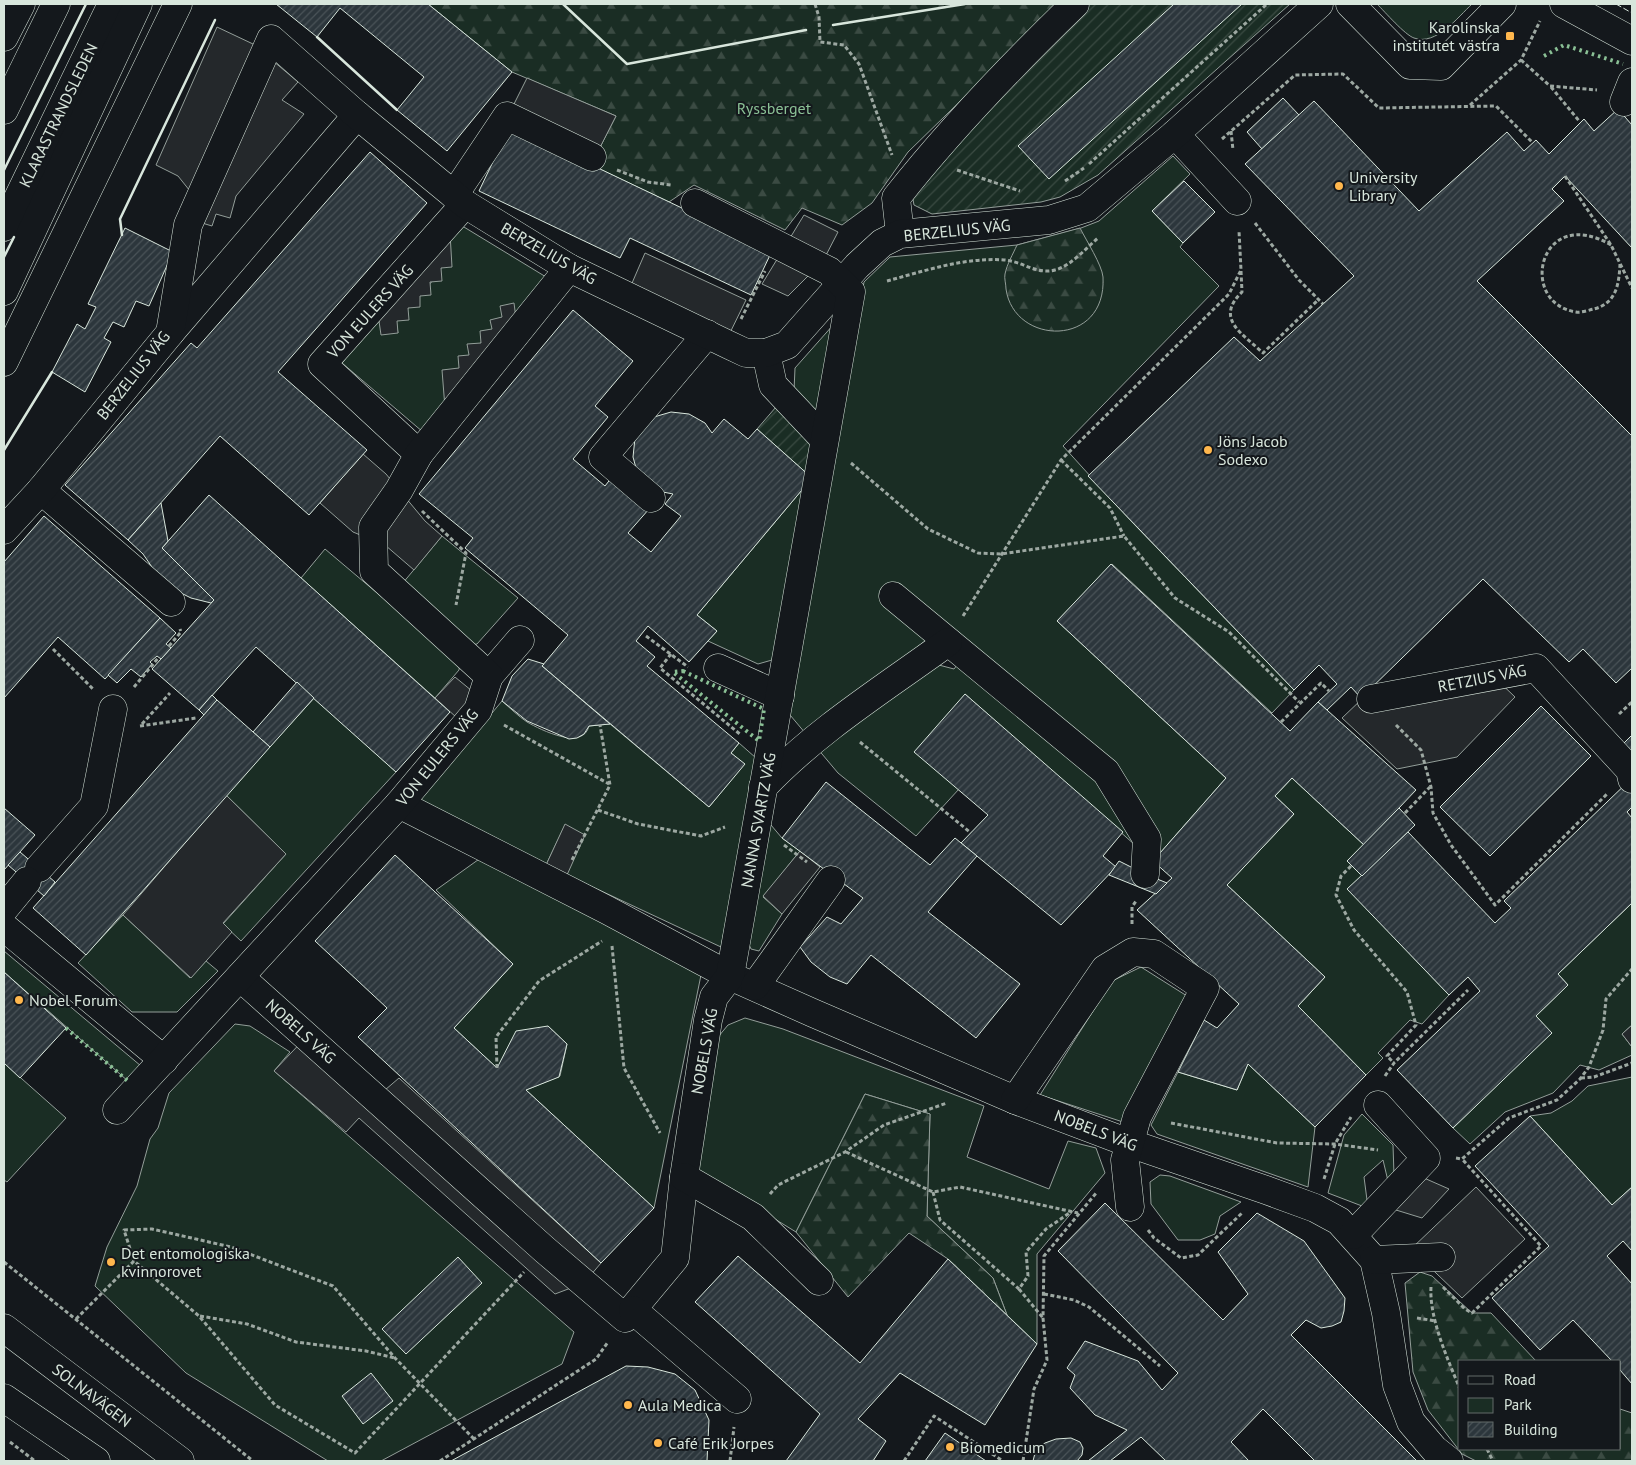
<svg xmlns="http://www.w3.org/2000/svg" width="1636" height="1465" viewBox="0 0 1636 1465" font-family="'PT Sans',sans-serif">
<style>
.green{fill:#1a2d24;stroke:#939e99}
.forest{fill:url(#forest-firs);stroke:#939e99}
.garden{fill:url(#garden-furrows);stroke:#939e99}
.parking{fill:#24282b;stroke:#939e99}
.building{fill:url(#building-hatch);stroke:#d8e6dc}
.lines{fill:none;stroke-linecap:round;stroke-linejoin:round}
.minor-casing{stroke:#d8e6dc;stroke-width:29}
.major-casing{stroke:#d8e6dc;stroke-width:29}
.highway-casing{stroke:#d8e6dc;stroke-width:29}
.path{stroke:#9da8a2;stroke-width:3;stroke-dasharray:4 2.5;stroke-linecap:butt}
.minor{stroke:#14181c;stroke-width:28}
.major{stroke:#14181c;stroke-width:28}
.highway{stroke:#14181c;stroke-width:28}
.hedge{stroke:#8ac095;stroke-width:4;stroke-dasharray:2.5 4;stroke-linecap:butt}
.fence{stroke:#d8e6dc;stroke-width:1;stroke-dasharray:6 2.5;stroke-linecap:butt}
.wall{stroke:#d8e6dc;stroke-width:2.5}
.poi-dot{fill:#ffb74d;stroke:#14181c;stroke-width:2}
.labels{text-anchor:middle;dominant-baseline:central;stroke-width:4;stroke-linejoin:round;paint-order:stroke}
.poi-label{font-size:16px;fill:#d8e6dc;stroke:#14181c;text-anchor:start}
.park-label{font-size:16px;fill:#8ac095;stroke:#14181c}
.street-label{font-size:16px;fill:#d8e6dc;stroke:#14181c}
</style>
<defs>
<pattern id="forest-firs" width="22" height="20" patternUnits="userSpaceOnUse" patternTransform="scale(1.25)"><rect width="22" height="20" fill="#1a2d24"/><path d="M5 1l3.5 6h-7zM16 11l3.5 6h-7z" fill="#3b4b43"/></pattern>
<pattern id="garden-furrows" width="10" height="10" patternUnits="userSpaceOnUse" patternTransform="scale(1.25)"><rect width="10" height="10" fill="#1a2d24"/><path d="M-1 1l2-2M0 10L10 0M9 11l2-2" fill="none" stroke="#3b4b43"/></pattern>
<pattern id="building-hatch" width="6" height="6" patternUnits="userSpaceOnUse" patternTransform="scale(1.25)"><rect width="6" height="6" fill="#2c363c"/><path d="M-1 1l2-2M0 6l6-6M5 7l2-2" fill="none" stroke="#4a5358"/></pattern>
</defs>
<rect width="100%" height="100%" fill="#14181c"/>
<!-- green -->
<g class="green">
<path d="M1377 4H1472C1458 17 1436 46 1414 38 1405 35 1385 12 1377 4Z"/>
<path d="M1173 156 1190 174 1152 211 1183 243 1180 247 1219 286 1063 446 1131 521 1294 690 1272 713 1112 564 1057 621 1226 778 1153 861 965 694 959 789 916 836 838 773 817 748 935 664 954 669 971 647 934 634 806 734 785 709 864 282 890 257 1017 245 1081 228 1099 221Z"/>
<path d="M459 224 551 280 516 321 502 317 460 368 445 408 423 432 342 363 378 314 398 333 396 321C411 305 428 289 440 270 450 253 442 241 459 224Z"/>
<path d="M834 324 818 411 814 412 794 391 795 368Z"/>
<path d="M812 478 772 660 758 664 708 641 717 631 697 615Z"/>
<path d="M442 536 518 598 477 644 472 645 402 584Z"/>
<path d="M325 549 460 663 459 670 435 698 301 578Z"/>
<path d="M314 698 396 772 241 941 223 924 286 854 226 795Z"/>
<path d="M502 701C510 708 518 716 527 722 541 730 583 751 589 726L610 724 709 807 744 764 731 753 739 743 756 758 753 783 721 947 567 875 565 825 546 865 416 804Z"/>
<path d="M1292 778 1364 845 1347 861 1362 876 1348 889 1449 995 1422 1024 1410 1020 1378 1053 1383 1058 1366 1075 1298 1006 1325 977 1227 885 1294 814 1275 796Z"/>
<path d="M765 818 782 838 800 851 763 897 782 914 759 951 751 949 743 930Z"/>
<path d="M482 857 702 970 654 1208 526 1090 560 1076 567 1044 548 1026 497 1068 454 1028 513 964 436 890Z"/>
<path d="M1632 903V1025L1622 1034 1632 1047V1055L1599 1070 1580 1065 1553 1093 1505 1112 1470 1144 1453 1128 1551 1033 1536 1016 1568 985 1558 974Z"/>
<path d="M123 915 190 978 206 961 218 971 177 1012H132L78 963Z"/>
<path d="M4 951 141 1066 129 1082 4 972Z"/>
<path d="M1141 967 1187 996 1123 1122 1040 1095 1112 981Z"/>
<path d="M745 1018 783 1029 984 1106 967 1157 1049 1189 1068 1141 1096 1148 1105 1173 1037 1254V1344L1007 1315 993 1278 927 1216 930 1114 865 1094 796 1232 698 1172 718 1037 728 1025Z"/>
<path d="M235 1024 250 1026 290 1052 274 1071 574 1332 562 1364 381 1461H328L186 1373 95 1286 107 1247 137 1186 150 1139 158 1128 169 1093Z"/>
<path d="M4 1063 66 1118 7 1182 4 1180Z"/>
<path d="M1248 1064 1315 1127 1308 1187 1157 1134 1151 1125 1178 1072 1237 1090Z"/>
<path d="M1632 1077V1187L1612 1205 1530 1116 1551 1113 1572 1101 1588 1086Z"/>
<path d="M1362 1114 1393 1145 1394 1175 1388 1181 1383 1160 1364 1177 1367 1200 1362 1206 1328 1193 1344 1135Z"/>
<path d="M1160 1175 1170 1176 1241 1202 1220 1216 1215 1234 1200 1240H1178L1151 1204 1150 1182Z"/>
</g>
<!-- forest -->
<g class="forest">
<path d="M428 4H1060L908 152 872 203 842 225 802 208 785 230 694 185 669 202 591 165 616 116 512 72Z"/>
<path d="M1080 228C1086 240 1102 265 1103 277 1107 348 1014 346 1006 289 1006 284 1004 278 1005 274 1007 264 1013 254 1017 245Z"/>
<path d="M865 1094 930 1114 927 1216 993 1278 1007 1315 948 1259 909 1233 848 1297 796 1232Z"/>
<path d="M1420 1272 1432 1276 1472 1313H1491L1536 1361H1460V1449H1620V1409L1632 1413V1461H1476L1462 1454 1428 1410 1413 1372 1405 1283Z"/>
</g>
<!-- garden -->
<g class="garden">
<path d="M1090 4H1290L1098 175 1060 197 1041 202 932 214 914 205 912 194 1010 85Z"/>
<path d="M776 407 815 443 812 478 757 429Z"/>
</g>
<!-- parking -->
<g class="parking">
<path d="M217 27 253 44 298 82 282 100 304 114 236 196 230 218 216 214 212 226 202 223 206 211 178 176 156 165Z"/>
<path d="M527 78 616 116 591 165 504 124Z"/>
<path d="M804 215 838 232 823 261 788 296 762 284Z"/>
<path d="M450 233 452 267 441 268 442 281 430 282 431 295 420 296V307L408 308 409 320 397 321 398 333 381 335 378 314Z"/>
<path d="M645 253 746 300 724 345 626 297Z"/>
<path d="M514 303 518 334 445 408 442 370 459 368 458 356 469 355 467 344 481 343 480 331 492 329 490 320 502 317 500 306Z"/>
<path d="M363 454 386 474 425 521 442 536 414 570 385 545 353 532 320 503Z"/>
<path d="M1491 674 1515 697 1457 757 1397 769 1342 718 1363 698Z"/>
<path d="M455 677 483 700 467 727 435 698Z"/>
<path d="M226 795 286 854 223 923 232 932 191 978 123 915Z"/>
<path d="M565 824 585 835 567 875 546 865Z"/>
<path d="M800 851 820 867 782 914 763 896Z"/>
<path d="M1632 1025V1047L1622 1034Z"/>
<path d="M308 1035 378 1096 399 1078 601 1263 584 1283 555 1294 359 1118 346 1132 274 1071Z"/>
<path d="M1424 1178 1449 1189 1422 1218 1396 1210Z"/>
<path d="M1476 1187 1525 1239 1462 1298 1411 1249Z"/>
</g>
<!-- building -->
<g class="building">
<path d="M276 4H428L512 72 447 151 397 110 424 77 340 8 317 37Z"/>
<path d="M1174 4H1242L1049 179 1018 146Z"/>
<path d="M1283 98 1299 115 1262 149 1247 132Z"/>
<path d="M1314 101 1419 211 1507 132 1524 151 1536 140 1549 154 1584 119 1594 131 1618 109 1632 125V248L1565 176 1552 189 1564 201 1477 281 1632 436V668L1616 683 1583 649 1569 662 1483 579 1361 698 1351 687 1327 710 1318 702 1337 684 1319 665 1294 690 1088 476 1234 337 1260 361 1354 276 1245 164Z"/>
<path d="M510 126 772 251 751 295 630 238 620 258 479 191Z"/>
<path d="M370 152 427 203 278 372 367 450 309 515 220 436 128 540 65 485 191 343 197 348Z"/>
<path d="M1184 181 1215 212 1183 243 1152 211Z"/>
<path d="M125 228 173 252 149 306 136 301 124 327 113 322 104 338 111 342 85 392 52 372 77 324 85 329 96 307 88 304Z"/>
<path d="M573 310 633 361 595 406 608 417 573 459 605 486 612 477 649 509 628 533 651 552 681 516 665 504 673 494 663 492 636 468 633 457 635 438 654 417 671 412 689 414 705 423 712 433 724 419 748 439 757 429 812 478 697 615 717 631 689 662 648 626 636 641 655 657 647 666 739 743 731 753 745 764 709 807 542 666 568 635 465 548 473 538 419 494Z"/>
<path d="M209 495 450 712 396 772 256 647 199 710 152 669 214 600 162 548Z"/>
<path d="M161 503 168 541 162 548 214 600 211 603 191 598 177 591 154 570 143 554 128 540Z"/>
<path d="M44 516 160 618 105 679 58 637 4 698V562Z"/>
<path d="M1111 564 1290 731 1318 702 1416 790 1364 845 1292 778 1275 796 1294 814 1227 885 1325 977 1298 1006 1366 1075 1315 1127 1248 1064 1237 1090 1178 1072 1204 1020 1217 1028 1239 1004 1137 910 1172 878 1153 861 1226 778 1057 621Z"/>
<path d="M160 618 176 633 166 644 171 648 161 659 157 656 150 662 152 664 141 677 131 669 117 683 108 675Z"/>
<path d="M528 659 544 664 542 666 610 724 589 726 584 734 577 738 569 739 527 721 502 701 512 676Z"/>
<path d="M297 682 314 698 270 747 253 732Z"/>
<path d="M965 694 1123 832 1103 856 1116 867 1061 925 961 843 988 815 914 752Z"/>
<path d="M212 695 217 700 204 715 199 710Z"/>
<path d="M217 700 270 747 86 955 33 908Z"/>
<path d="M1541 706 1591 756 1490 856 1440 807Z"/>
<path d="M1632 735V754L1623 744Z"/>
<path d="M1632 778V807L1627 812 1632 818V903L1558 974 1568 985 1536 1016 1552 1033 1453 1128 1397 1070 1480 991 1468 977 1449 995 1347 889 1408 832 1495 923 1511 908 1504 901Z"/>
<path d="M826 782 930 865 955 838 977 856 928 912 1020 984 976 1038 871 955 847 984 830 977 811 962 800 947 827 917 841 924 863 898 782 838Z"/>
<path d="M4 808 35 835 4 870Z"/>
<path d="M1399 808 1415 825 1362 876 1347 861Z"/>
<path d="M20 852 55 882 44 896 8 865Z"/>
<path d="M395 855 513 964 454 1028 497 1068 516 1031 548 1026 567 1044 559 1077 526 1090 654 1208 601 1263 358 1037 387 1008 315 941Z"/>
<path d="M1119 861 1145 874 1167 883 1156 894 1109 875Z"/>
<path d="M4 972 66 1028 20 1078 4 1063Z"/>
<path d="M1530 1116 1612 1205 1632 1187V1251L1623 1241 1607 1256 1632 1284V1384L1620 1370V1361H1612L1573 1320 1540 1350 1492 1298 1549 1246 1475 1166Z"/>
<path d="M1105 1203 1223 1320 1248 1294 1218 1252 1257 1213 1304 1241 1345 1298 1344 1311 1341 1322 1332 1326 1321 1328 1306 1320 1291 1335 1417 1461H1315L1263 1409 1231 1442 1249 1461H1166L1141 1437 1110 1461H1088L1127 1430 1095 1415 1070 1388 1075 1375 1067 1368 1085 1341 1138 1361 1162 1390 1178 1373 1058 1251Z"/>
<path d="M738 1256 860 1363 948 1259 1037 1344 985 1425 900 1373 858 1419 886 1441 873 1461H786L820 1414 695 1302Z"/>
<path d="M458 1257 482 1283 406 1354 382 1329Z"/>
<path d="M626 1366 648 1367 675 1374 695 1390 709 1420 707 1461H451Z"/>
<path d="M371 1373 393 1401 363 1424 342 1396Z"/>
<path d="M945 1433 986 1461H925Z"/>
<path d="M1071 1438 1080 1442 1083 1448 1082 1455 1077 1461H1033L1036 1449 1045 1443 1056 1439Z"/>
</g>
<g class="lines">
<defs>
<g id="minor">
<path d="M1350 4 1410 65 1441 66 1502 4"/>
<path d="M1564 4 1632 41"/>
<path d="M1624 102 1632 82"/>
<path d="M1175 134 1237 201"/>
<path d="M454 195 507 116 592 157"/>
<path d="M900 234 896 198C951 128 1012 65 1075 4"/>
<path d="M170 333 357 115"/>
<path d="M766 353 773 385 824 439"/>
<path d="M419 454 322 364 465 204"/>
<path d="M41 490 171 602"/>
<path d="M651 498 603 457 707 334"/>
<path d="M4 530 41 490 170 333 188 225 271 39 357 115 465 204 569 268 729 345 746 353H766L787 345 857 266 882 243 900 234 1049 220 1087 208 1175 134 1319 4"/>
<path d="M893 596 1106 772 1147 839 1145 874"/>
<path d="M718 668 780 696"/>
<path d="M489 676 520 640"/>
<path d="M1371 699 1536 668 1630 770 1632 779"/>
<path d="M763 787C817 730 885 688 948 642"/>
<path d="M399 804 607 910 730 976 813 1013 1015 1100 1129 1143 1266 1190 1315 1208 1339 1221 1374 1260 1386 1313 1397 1385 1411 1422 1434 1449 1449 1461"/>
<path d="M39 868 94 806 113 709"/>
<path d="M4 909 27 881"/>
<path d="M4 927 164 1060"/>
<path d="M240 977 545 1250 625 1318 675 1258 684 1177 708 1020 714 997 730 976 851 292 829 271 695 203"/>
<path d="M755 986 831 880"/>
<path d="M1015 1100 1105 969 1133 952 1154 954 1205 988 1137 1117 1125 1160 1130 1207"/>
<path d="M117 1110 399 804 478 710 489 676 374 571 373 527 399 490 419 454 569 268"/>
<path d="M684 1177 753 1217 819 1281"/>
<path d="M1353 1235 1426 1158 1378 1105"/>
<path d="M1374 1260 1441 1257"/>
<path d="M633 1310 737 1399"/>
</g>
<g id="major">
<path d="M4 1328 180 1461"/>
<path d="M4 1398 96 1461"/>
</g>
<g id="highway">
<path d="M4 37 21 4"/>
<path d="M4 110 56 4"/>
<path d="M4 227 112 4"/>
<path d="M4 291 138 4"/>
<path d="M4 362 178 4"/>
</g>
</defs>
<!-- minor casing -->
<use href="#minor" class="minor-casing"/>
<!-- major casing -->
<use href="#major" class="major-casing"/>
<!-- highway casing -->
<use href="#highway" class="highway-casing"/>
<!-- path -->
<g class="path">
<path d="M815 4 819 17 820 42 844 45 859 64 892 155"/>
<path d="M1521 60 1550 86 1597 90"/>
<path d="M1551 87 1580 122"/>
<path d="M1470 105 1521 60 1540 21"/>
<path d="M1231 131 1233 150"/>
<path d="M1222 139 1295 75 1343 74 1379 108 1496 106 1533 143"/>
<path d="M1089 164 1267 4"/>
<path d="M617 170 648 182 671 185"/>
<path d="M957 170 1020 191"/>
<path d="M1565 176 1611 245 1632 288"/>
<path d="M1065 181 1084 168"/>
<path d="M1255 223 1299 280 1323 304"/>
<path d="M1611 245C1539 203 1517 303 1576 312 1581 313 1589 310 1594 309 1617 303 1619 283 1620 264"/>
<path d="M1241 271 1242 292C1214 319 1243 334 1263 353L1318 300"/>
<path d="M887 281C924 271 965 257 1004 260 1022 261 1036 275 1055 270 1071 266 1086 248 1098 238"/>
<path d="M741 319 765 271"/>
<path d="M1061 460 1110 508 1124 536"/>
<path d="M851 463 928 529 978 553 1001 554 1124 536 1175 598 1229 632 1299 702"/>
<path d="M422 511 466 553 456 605"/>
<path d="M963 616 1061 460 1229 294 1241 270 1239 231"/>
<path d="M646 636 688 667"/>
<path d="M169 646 181 632 180 629"/>
<path d="M53 649 93 689"/>
<path d="M671 654 660 668 741 735"/>
<path d="M134 687 159 657"/>
<path d="M1619 714 1632 702"/>
<path d="M1281 722 1321 683 1329 691"/>
<path d="M142 724 170 693"/>
<path d="M504 725 609 784"/>
<path d="M1396 725 1421 750 1431 787 1433 813 1451 845 1495 905 1607 794"/>
<path d="M140 726 196 718"/>
<path d="M860 742 971 833"/>
<path d="M598 810 638 824 701 836 725 827"/>
<path d="M1405 813 1430 787"/>
<path d="M784 845 807 862"/>
<path d="M572 860 610 785 600 725"/>
<path d="M1351 866 1341 876 1336 895 1354 930 1407 992 1416 1025 1387 1056 1394 1063"/>
<path d="M1132 924V907L1136 901"/>
<path d="M612 946 624 1068 660 1133"/>
<path d="M497 1068 496 1037 539 981 602 941"/>
<path d="M1385 1076 1394 1063 1468 990"/>
<path d="M1581 1078 1594 1077 1632 1063"/>
<path d="M1171 1123 1277 1143 1335 1144 1378 1150"/>
<path d="M846 1152 933 1192 960 1187 1078 1213"/>
<path d="M1456 1158 1462 1159 1509 1118 1557 1100 1580 1079 1589 1067 1603 1030 1606 999 1632 969"/>
<path d="M1324 1179 1335 1144 1351 1117"/>
<path d="M933 1192 940 1220 1019 1289 1028 1276 1026 1252 1046 1229 1071 1212"/>
<path d="M770 1194 778 1185 845 1152 884 1125 947 1103"/>
<path d="M1148 1230 1154 1238 1181 1258 1198 1255 1242 1213"/>
<path d="M4 1262 253 1461"/>
<path d="M1431 1287C1429 1318 1448 1360 1460 1389"/>
<path d="M1443 1287 1465 1309 1472 1313 1541 1246 1462 1159"/>
<path d="M1019 1289 1043 1318"/>
<path d="M1044 1294 1074 1300 1089 1307 1160 1366"/>
<path d="M200 1316 247 1324 296 1342 366 1351 395 1358"/>
<path d="M1417 1318 1436 1321"/>
<path d="M76 1319 134 1261"/>
<path d="M474 1439 395 1358 333 1286 231 1247 152 1229 124 1230 134 1261 199 1316 275 1405 355 1453 524 1272"/>
<path d="M10 1442 35 1461"/>
<path d="M1487 1449 1493 1461"/>
<path d="M440 1461 596 1359 608 1342"/>
<path d="M730 1461 734 1427"/>
<path d="M904 1461 934 1416 1003 1461"/>
<path d="M1023 1461 1034 1389 1047 1360 1043 1318 1044 1256 1097 1192"/>
</g>
<!-- minor -->
<use href="#minor" class="minor"/>
<!-- major -->
<use href="#major" class="major"/>
<!-- highway -->
<use href="#highway" class="highway"/>
<!-- hedge -->
<g class="hedge">
<path d="M1544 56 1564 45 1623 64"/>
<path d="M683 671 764 709 759 741 673 672Z"/>
<path d="M66 1028 129 1082"/>
</g>
<!-- fence -->
<g class="fence">
<path d="M1616 4 1632 13"/>
<path d="M4 170 86 4"/>
</g>
<!-- wall -->
<g class="wall">
<path d="M563 4 627 64 806 30"/>
<path d="M833 25 965 4"/>
<path d="M317 37 397 110"/>
<path d="M4 170 86 4"/>
<path d="M122 235 120 219 215 20"/>
<path d="M4 257 14 237"/>
<path d="M4 450 52 372"/>
</g>
</g>
<!-- markers -->
<g class="poi-dot">
<rect x="1505" y="31" width="10" height="10" rx="2.5"/>
<circle cx="1339" cy="186" r="5"/>
<circle cx="1208" cy="450" r="5"/>
<circle cx="19" cy="1000" r="5"/>
<circle cx="111" cy="1262" r="5"/>
<circle cx="628" cy="1405" r="5"/>
<circle cx="658" cy="1443" r="5"/>
<circle cx="950" cy="1447" r="5"/>
</g>
<g class="labels">
<!-- poi labels -->
<g class="poi-label">
<text x="1500" y="27" text-anchor="end">Karolinska<tspan x="1500" dy="18">institutet västra</tspan></text>
<text x="1349" y="177">University<tspan x="1349" dy="18">Library</tspan></text>
<text x="1218" y="441">Jöns Jacob<tspan x="1218" dy="18">Sodexo</tspan></text>
<text x="29" y="1000">Nobel Forum</text>
<text x="121" y="1253">Det entomologiska<tspan x="121" dy="18">kvinnorovet</tspan></text>
<text x="638" y="1405">Aula Medica</text>
<text x="668" y="1443">Café Erik Jorpes</text>
<text x="960" y="1447">Biomedicum</text>
</g>
<!-- park labels -->
<g class="park-label">
<text x="774" y="108">Ryssberget</text>
</g>
<!-- street labels -->
<g class="street-label">
<text transform="translate(58 115) rotate(-64)">KLARASTRANDSLEDEN</text>
<text transform="translate(957 230) rotate(-6)">BERZELIUS VÄG</text>
<text transform="translate(549 253) rotate(30)">BERZELIUS VÄG</text>
<text transform="translate(370 311) rotate(-48)">VON EULERS VÄG</text>
<text transform="translate(133 375) rotate(-52)">BERZELIUS VÄG</text>
<text transform="translate(1482 678) rotate(-11)">RETZIUS VÄG</text>
<text transform="translate(437 757) rotate(-51)">VON EULERS VÄG</text>
<text transform="translate(758 820) rotate(-80)">NANNA SVARTZ VÄG</text>
<text transform="translate(301 1031) rotate(42)">NOBELS VÄG</text>
<text transform="translate(704 1051) rotate(-80)">NOBELS VÄG</text>
<text transform="translate(1096 1130) rotate(21)">NOBELS VÄG</text>
<text transform="translate(92 1395) rotate(37)">SOLNAVÄGEN</text>
</g>
</g>
<!-- border -->
<rect width="1636" height="1465" fill="none" stroke="#d8e6dc" stroke-width="10"/>
<!-- legend -->
<rect x="1458" y="1360" width="162" height="90" fill="#14181c" stroke="#626a69"/>
<rect x="1468" y="1376" width="25" height="8" fill="#14181c" stroke="#626a69"/>
<text x="1504" y="1385" font-size="15" fill="#d8e6dc">Road</text>
<rect x="1468" y="1398" width="25" height="15" fill="#1a2d24" stroke="#626a69"/>
<text x="1504" y="1410" font-size="15" fill="#d8e6dc">Park</text>
<rect x="1468" y="1422" width="25" height="15" fill="url(#building-hatch)" stroke="#626a69"/>
<text x="1504" y="1435" font-size="15" fill="#d8e6dc">Building</text>
</svg>
